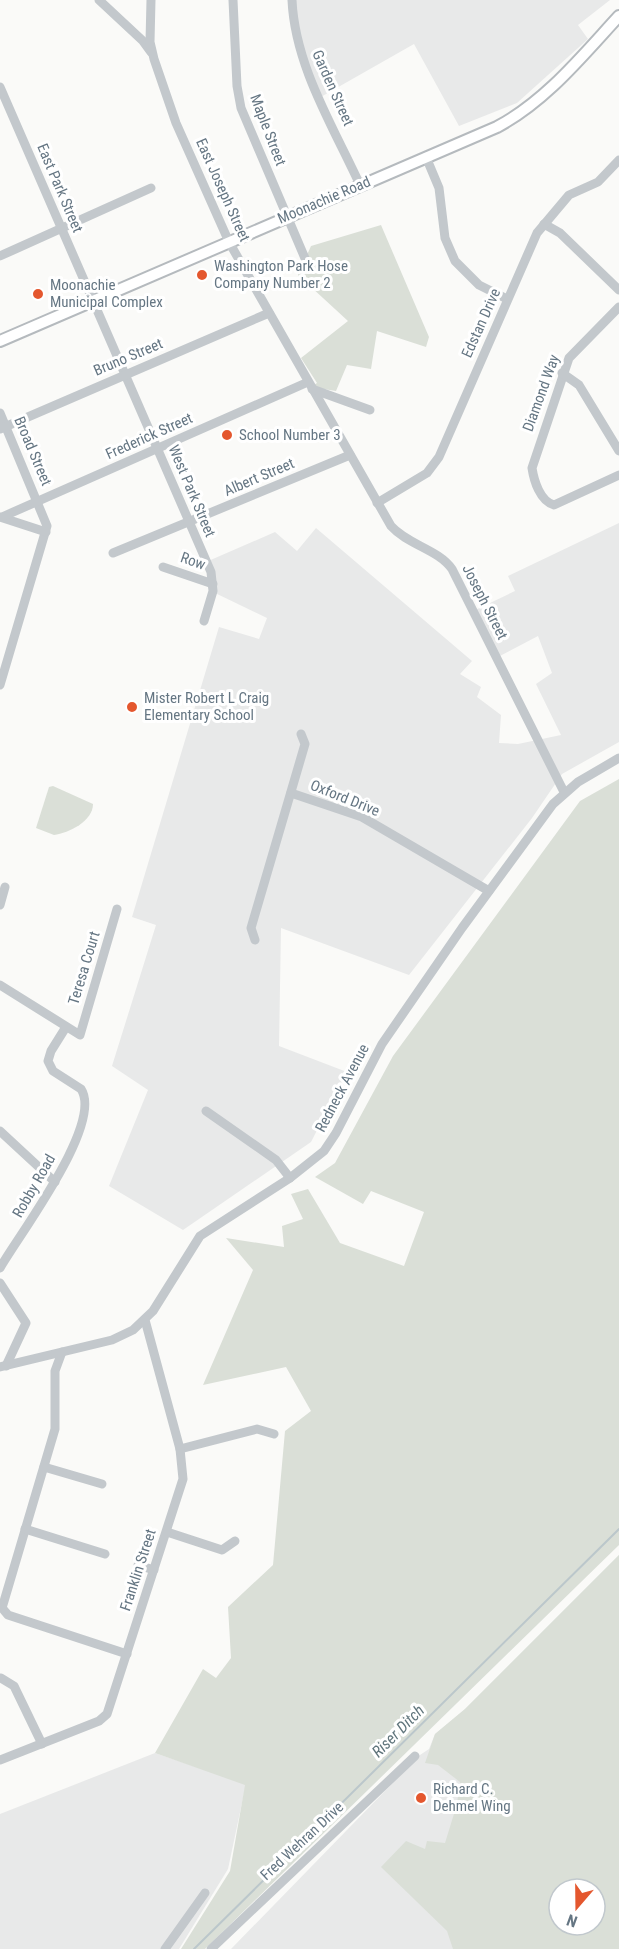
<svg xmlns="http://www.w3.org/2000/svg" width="619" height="1949" viewBox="0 0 619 1949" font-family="'Roboto Condensed',sans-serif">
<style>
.built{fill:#e8e9e9;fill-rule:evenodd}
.green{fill:#dadfd7;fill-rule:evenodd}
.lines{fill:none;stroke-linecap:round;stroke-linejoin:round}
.stream{stroke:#bbc7cb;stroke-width:2}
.major-casing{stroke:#b5babe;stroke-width:14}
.minor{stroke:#c3c8cc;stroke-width:9}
.major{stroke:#fff;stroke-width:10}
.poi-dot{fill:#e4572e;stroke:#fff;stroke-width:2}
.labels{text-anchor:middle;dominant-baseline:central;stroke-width:6;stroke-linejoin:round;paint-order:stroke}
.street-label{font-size:15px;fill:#657683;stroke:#fff}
.poi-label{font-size:15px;fill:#657683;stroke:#fff;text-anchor:start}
.water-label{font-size:16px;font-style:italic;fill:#60757c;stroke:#fff}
</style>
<rect width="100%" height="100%" fill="#fafaf8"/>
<!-- built -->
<g class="built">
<path d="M294 0H610L578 25 588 39 517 103 459 126 414 44 319 98 307 72Z"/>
<path d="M619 523V742L562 774 532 818 409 975 281 928 279 1046 347 1072 311 1142 183 1230 109 1186 148 1090 112 1066 156 925 132 917 219 627 259 639 267 618 213 592 206 562 275 532 297 551 316 528 472 661 460 674 481 687 477 697 501 715 499 743 518 744 561 735 536 684 552 673 538 636 494 659 471 612 515 591 508 576Z"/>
<path d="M619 1555V1949H231L420 1755 429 1749 435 1734 465 1709ZM559 1889H595V1925H559Z"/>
<path d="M155 1753 246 1784 228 1869 179 1949H0V1814Z"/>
</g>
<!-- green -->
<g class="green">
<path d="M381 225 429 337 426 347 377 331 371 369 347 365 336 391 311 387 317 383 301 358 348 321 298 275 311 246Z"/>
<path d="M619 779V1545L205 1949H181L230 1871 245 1785 155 1753 203 1669 216 1678 231 1658 228 1607 273 1565 285 1431 311 1411 286 1367 203 1385 253 1270 226 1238 284 1247 282 1226 303 1219 291 1194 308 1189 340 1243 404 1266 424 1212 371 1191 363 1204 315 1177 335 1163 393 1056 580 801Z"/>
<path d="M53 786 93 804C93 821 69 833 54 835L36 828 49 787Z"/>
<path d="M619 1555V1949H453L447 1931 381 1867 406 1841 425 1849 427 1841 445 1843 457 1804 460 1782 438 1765 425 1763 435 1734 465 1709ZM559 1889H595V1925H559Z"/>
</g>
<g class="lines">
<!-- stream -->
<path class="stream" d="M194 1949 619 1529"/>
<defs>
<path id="major" d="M0 341 497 127C546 101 582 56 619 16"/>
</defs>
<!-- major casing -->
<use href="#major" class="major-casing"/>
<!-- minor -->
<g class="minor">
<path d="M99 0 143 41 151 52"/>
<path d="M151 0 150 42 154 59 176 123 229 242 391 526C408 545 438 549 452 569L564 792"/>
<path d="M233 0 237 86 241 108 307 263"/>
<path d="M292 0C295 66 333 126 360 185"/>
<path d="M0 87 211 572 213 591 204 621"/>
<path d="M426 157 439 188 445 238 455 261 479 285 507 299"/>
<path d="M544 224 560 233 619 290"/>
<path d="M0 256 151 188"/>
<path d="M619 307 569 358 532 468C534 481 540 501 554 505L619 475"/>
<path d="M562 373 579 385 619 451"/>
<path d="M312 389 370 410"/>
<path d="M0 413 47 526 0 685"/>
<path d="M0 429 269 313"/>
<path d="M377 503 427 473 439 457 537 233 569 195 598 182 619 160"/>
<path d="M0 517 46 532"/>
<path d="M2 517 308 382"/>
<path d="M113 553 350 455"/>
<path d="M163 567 213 584"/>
<path d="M291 793 362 817 489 891"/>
<path d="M0 905 5 887"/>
<path d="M255 940 251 928 305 744 301 734"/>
<path d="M0 985 80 1035 117 909"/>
<path d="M206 1111 276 1160 290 1178"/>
<path d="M0 1131 55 1182"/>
<path d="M0 1268C18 1236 104 1124 81 1089L53 1071 48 1061 51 1051 66 1027"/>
<path d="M0 1283 26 1323 6 1366"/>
<path d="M62 1352 55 1371V1429L2 1608 8 1615 127 1654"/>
<path d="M0 1367 112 1340 133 1330 153 1311 200 1236 290 1178 324 1151 336 1133 382 1044 462 928 553 804 578 782 619 758"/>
<path d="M180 1449 257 1429 274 1434"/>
<path d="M44 1467 102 1484"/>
<path d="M25 1529 105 1554"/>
<path d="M167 1532 222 1550 235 1541"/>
<path d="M138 1565 154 1570"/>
<path d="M1 1678 14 1686 42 1744"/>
<path d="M0 1760 99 1721 107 1714 183 1479 180 1449 145 1320"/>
<path d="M165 1949 205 1893"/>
<path d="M211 1949 415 1756"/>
</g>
<!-- major -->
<use href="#major" class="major"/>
</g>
<!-- markers -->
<g class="poi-dot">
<circle cx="202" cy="275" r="6"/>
<circle cx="38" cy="294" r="6"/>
<circle cx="227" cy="435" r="6"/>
<circle cx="132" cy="707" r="6"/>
<circle cx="421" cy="1798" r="6"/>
</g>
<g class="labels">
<!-- street labels -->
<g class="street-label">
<text transform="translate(333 88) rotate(66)">Garden Street</text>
<text transform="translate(268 130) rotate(69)">Maple Street</text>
<text transform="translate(60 188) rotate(67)">East Park Street</text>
<text transform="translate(223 190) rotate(66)">East Joseph Street</text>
<text transform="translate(324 200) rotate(-23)">Moonachie Road</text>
<text transform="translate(481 323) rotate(-66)">Edstan Drive</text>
<text transform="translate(128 357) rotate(-23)">Bruno Street</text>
<text transform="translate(541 393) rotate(-70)">Diamond Way</text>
<text transform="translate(149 436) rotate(-24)">Frederick Street</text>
<text transform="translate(33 451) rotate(67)">Broad Street</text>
<text transform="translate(259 477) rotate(-23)">Albert Street</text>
<text transform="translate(192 491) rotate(67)">West Park Street</text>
<text transform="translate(193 561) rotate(19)">Row</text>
<text transform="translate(485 602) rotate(63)">Joseph Street</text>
<text transform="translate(345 798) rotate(22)">Oxford Drive</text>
<text transform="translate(84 968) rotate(-73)">Teresa Court</text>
<text transform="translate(342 1088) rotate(-62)">Redneck Avenue</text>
<text transform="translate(34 1186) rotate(-60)">Robby Road</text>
<text transform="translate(138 1570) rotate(-72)">Franklin Street</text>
<text transform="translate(302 1841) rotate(-43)">Fred Wehran Drive</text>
</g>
<!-- poi labels -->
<g class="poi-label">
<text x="214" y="266">Washington Park Hose<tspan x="214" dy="17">Company Number 2</tspan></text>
<text x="50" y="285">Moonachie<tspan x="50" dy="17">Municipal Complex</tspan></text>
<text x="239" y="435">School Number 3</text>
<text x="144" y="698">Mister Robert L Craig<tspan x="144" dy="17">Elementary School</tspan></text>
<text x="433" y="1789">Richard C.<tspan x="433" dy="17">Dehmel Wing</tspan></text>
</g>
<!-- water labels -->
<g class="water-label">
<text transform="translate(398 1731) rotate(-45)">Riser Ditch</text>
</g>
</g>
<!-- north arrow -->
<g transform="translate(577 1907) rotate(200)"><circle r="28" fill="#ffffff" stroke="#c1c8cd" stroke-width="1.5"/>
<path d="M0-4.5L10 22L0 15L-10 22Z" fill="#e4572e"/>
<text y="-9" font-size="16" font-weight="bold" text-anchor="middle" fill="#657683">N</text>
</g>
</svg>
